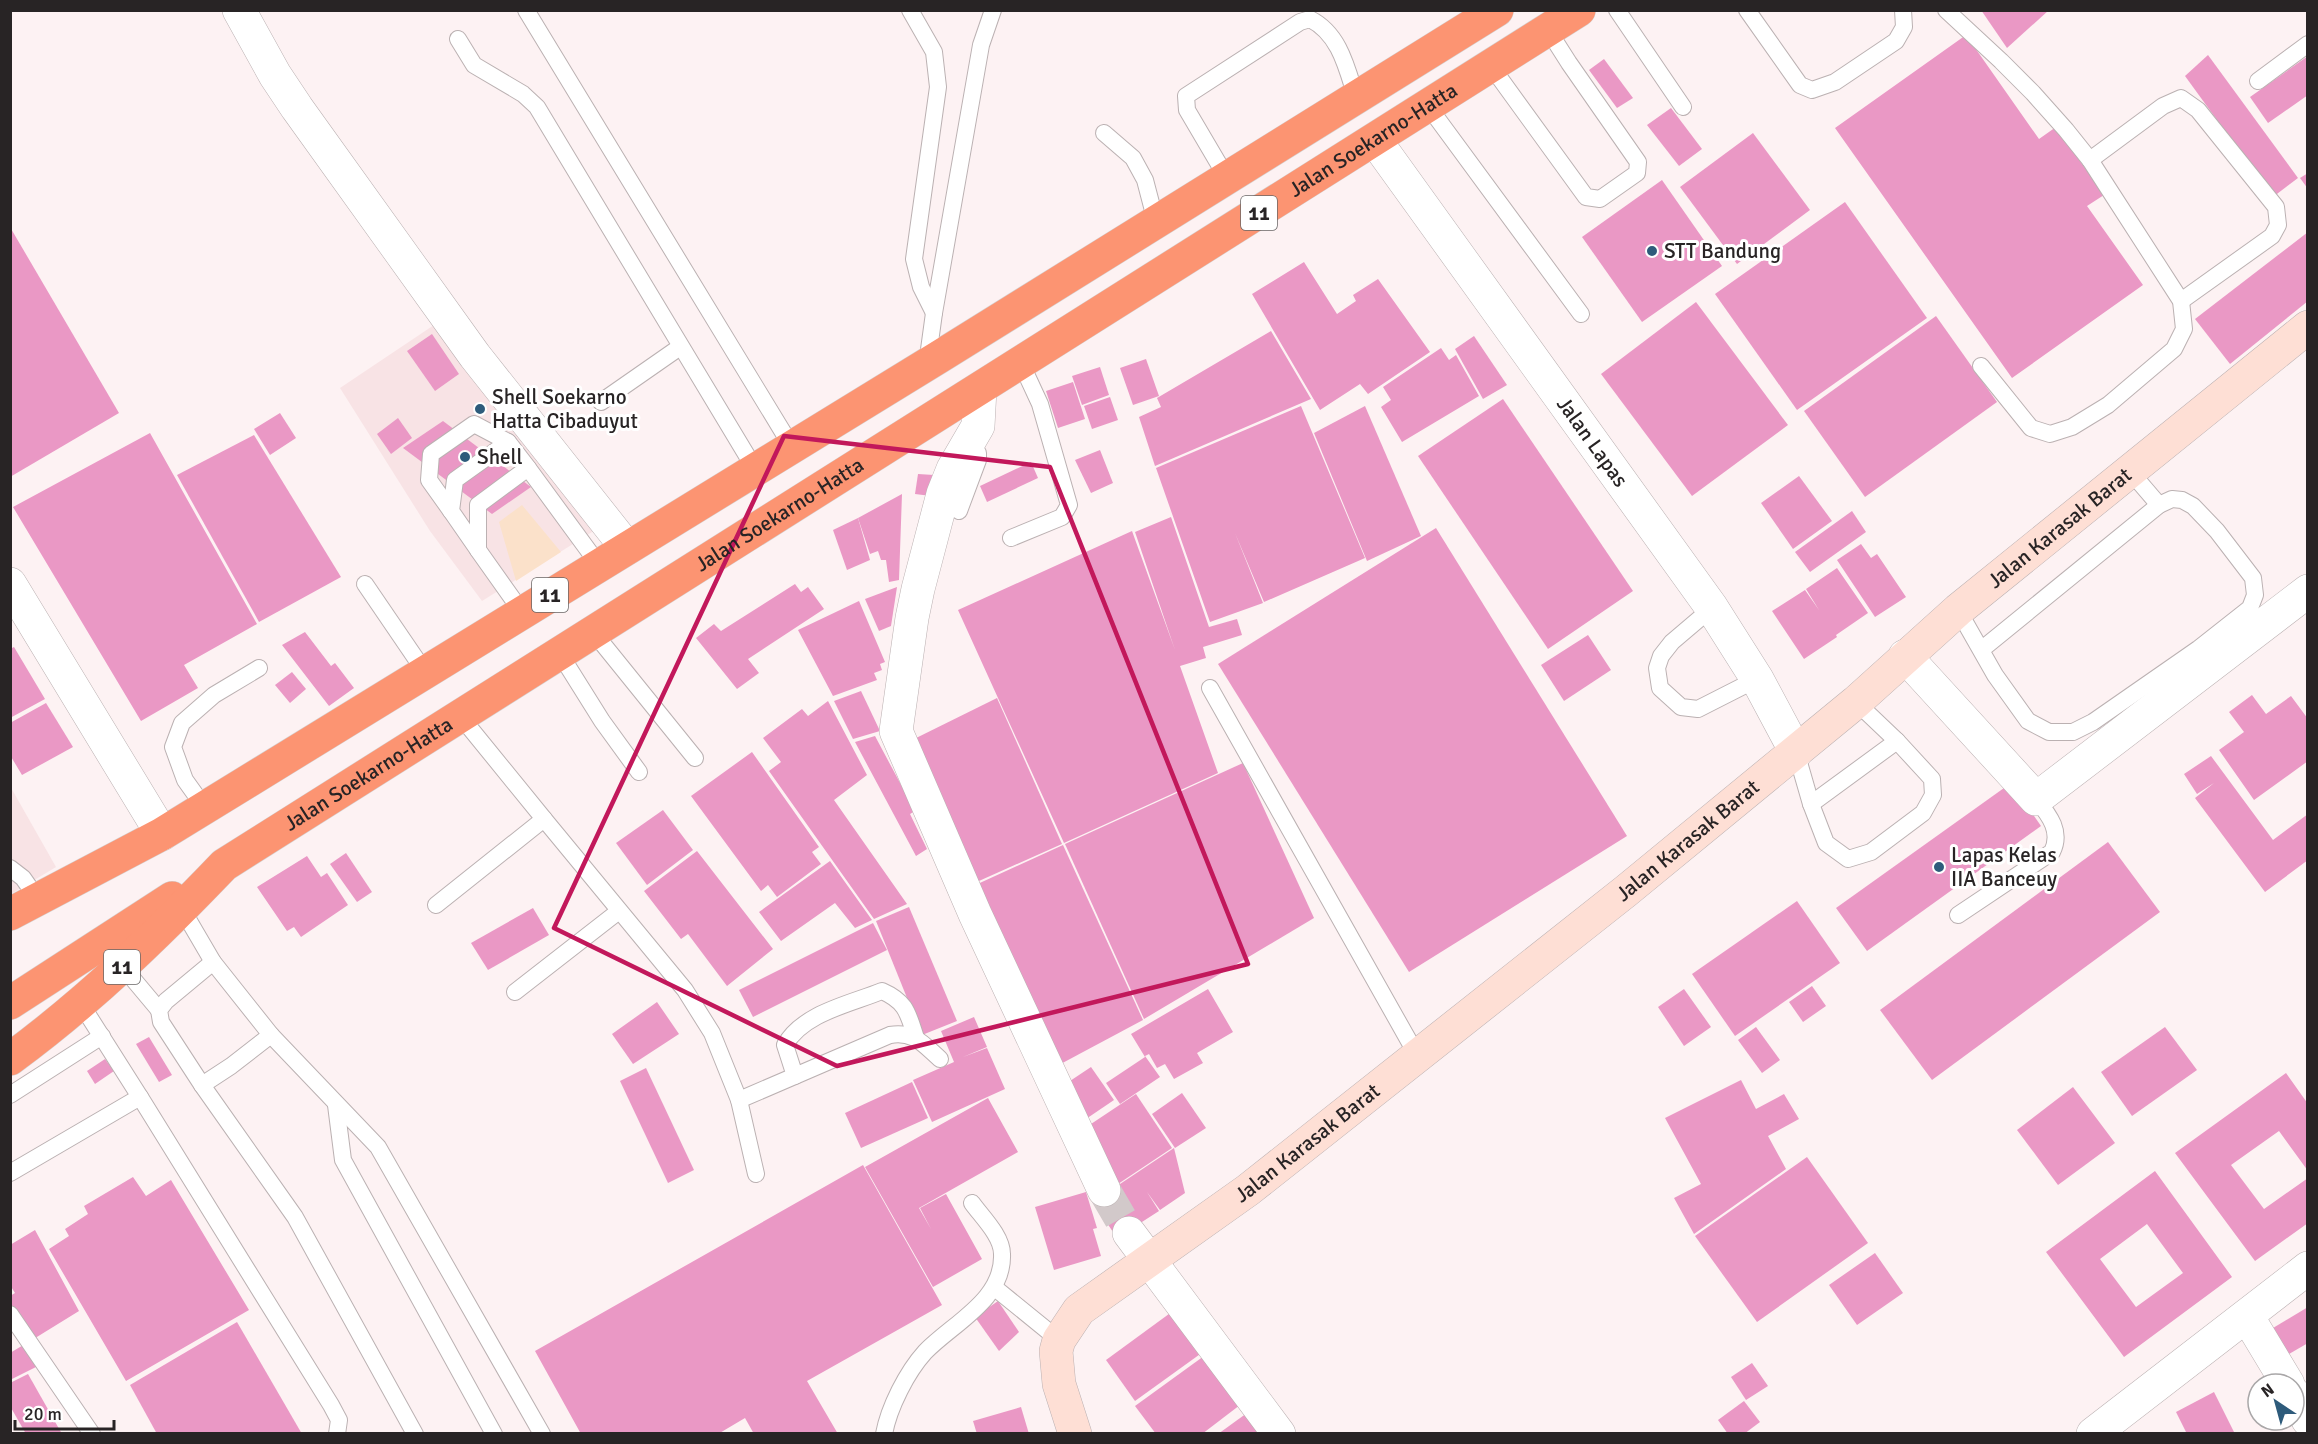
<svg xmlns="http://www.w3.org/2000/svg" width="2318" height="1444" viewBox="0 0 2318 1444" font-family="Signika,sans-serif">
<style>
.built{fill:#f8e3e5}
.green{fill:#fbe1ca}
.building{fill:#ea98c5;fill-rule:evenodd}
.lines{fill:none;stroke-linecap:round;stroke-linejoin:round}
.street-tunnel{stroke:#d2c9ca;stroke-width:33;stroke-dasharray:33 16;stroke-linecap:butt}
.lane-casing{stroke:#bbb1b2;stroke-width:18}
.street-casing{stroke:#bbb1b2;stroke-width:34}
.secondary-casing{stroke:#bbb1b2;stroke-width:34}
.highway-casing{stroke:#d4d3d3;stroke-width:34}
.lane{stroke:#fff;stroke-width:16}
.street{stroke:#fff;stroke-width:33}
.secondary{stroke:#fedfd5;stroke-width:33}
.highway{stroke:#fc9472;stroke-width:33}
.marked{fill:none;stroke:#c2185b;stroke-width:4.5;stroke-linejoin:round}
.poi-dot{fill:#2e5b7b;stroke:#fff;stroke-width:2}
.labels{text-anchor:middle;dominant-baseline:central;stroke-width:6;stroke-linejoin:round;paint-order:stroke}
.shield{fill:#fff;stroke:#686666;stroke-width:1.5}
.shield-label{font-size:20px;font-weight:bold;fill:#282425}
.street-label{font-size:21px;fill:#282425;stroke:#fff}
.poi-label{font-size:21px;fill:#282425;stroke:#fff;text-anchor:start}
</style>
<rect width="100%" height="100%" fill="#fdf2f3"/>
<!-- built -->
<g class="built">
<path d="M440 321 600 527 482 601 430 531 340 388Z"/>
<path d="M10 786 56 867 11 894H10Z"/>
</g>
<!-- green -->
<path class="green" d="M522 505 561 552 516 581 499 522Z"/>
<!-- building -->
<g class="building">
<path d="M1981 10H2049L2007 48Z"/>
<path d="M1966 35 2039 139 2056 127 2104 195 2087 206 2143 285 2012 378 1835 128Z"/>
<path d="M2208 55 2298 178 2273 197 2185 76Z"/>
<path d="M2308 56V95L2268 123 2250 97Z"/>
<path d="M1604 59 1633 98 1617 108 1589 70Z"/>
<path d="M1671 108 1702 149 1679 166 1647 125Z"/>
<path d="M1753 133 1810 210 1737 264 1680 187Z"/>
<path d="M2308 173V189L2300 178Z"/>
<path d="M1662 180 1722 266 1642 322 1582 237Z"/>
<path d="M1845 202 1927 318 1797 410 1715 294Z"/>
<path d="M10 227 119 413 10 477Z"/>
<path d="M2308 232V301L2230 364 2195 319Z"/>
<path d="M1304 262 1337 314 1356 301 1353 295 1378 279 1430 352 1368 394 1360 384 1320 410 1252 294Z"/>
<path d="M1696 302 1788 425 1692 496 1601 374Z"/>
<path d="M1936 316 1997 402 1865 497 1804 411Z"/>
<path d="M1271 331 1311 399 1155 466 1139 417 1161 407 1157 398Z"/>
<path d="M432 334 459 374 435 391 407 351Z"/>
<path d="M1474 336 1507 385 1483 399 1455 349Z"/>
<path d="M1441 348 1449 360 1456 355 1479 396 1402 442 1381 407 1391 400 1383 387Z"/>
<path d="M1146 359 1159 396 1133 405 1120 368Z"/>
<path d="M1100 367 1109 395 1082 405 1072 376Z"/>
<path d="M1073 382 1085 419 1058 428 1046 391Z"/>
<path d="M1110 397 1118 420 1092 429 1084 406Z"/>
<path d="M1503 399 1633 591 1548 649 1418 456Z"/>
<path d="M1301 406 1365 558 1264 602 1235 533 1263 603 1210 622 1156 468Z"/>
<path d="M1365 406 1421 536 1367 561 1314 433Z"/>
<path d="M280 413 296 438 270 455 254 429Z"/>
<path d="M398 418 412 438 391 454 377 434Z"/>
<path d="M443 421 531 487 492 514 403 448Z"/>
<path d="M150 433 257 624 184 665 198 688 141 721 13 507Z"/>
<path d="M254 435 341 577 259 622 177 475Z"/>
<path d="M1100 450 1113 483 1091 493 1075 460Z"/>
<path d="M1031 462 1038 478 987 502 980 486Z"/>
<path d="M918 474 934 475 931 496 915 494Z"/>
<path d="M1799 476 1832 521 1793 549 1761 503Z"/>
<path d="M902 494 899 580 889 582 886 560H881L878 551 870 554 858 518Z"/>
<path d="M1852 511 1866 532 1810 572 1795 552Z"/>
<path d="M1171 517 1209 627 1237 619 1242 635 1203 647 1206 658 1180 666 1218 773 1064 843 958 610 1132 531 1175 650 1135 532Z"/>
<path d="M858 518 870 560 847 570 833 530Z"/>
<path d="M1436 528 1627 836 1409 972 1218 664Z"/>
<path d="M1861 544 1871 558 1877 554 1906 597 1875 617 1837 560Z"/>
<path d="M1837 568 1868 613 1836 635 1837 637 1804 659 1772 611 1805 590 1819 610 1806 589Z"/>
<path d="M795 584 801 592 808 587 824 609 748 659 759 673 737 689 696 638 714 624 721 631Z"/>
<path d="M897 587 891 626 879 631 865 599Z"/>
<path d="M859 601 885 662 880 664 882 670 874 673 877 680 833 696 798 630Z"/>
<path d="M305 632 331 666 335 663 354 688 329 706 282 645Z"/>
<path d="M1588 635 1611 670 1564 701 1541 665Z"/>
<path d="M14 647 45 699 10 718V649Z"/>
<path d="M292 672 306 689 290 703 275 685Z"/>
<path d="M861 691 880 731 853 739 834 701Z"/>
<path d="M2252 695 2266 714 2291 696 2308 719V761L2254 800 2219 750 2244 732 2229 712Z"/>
<path d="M997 698 1062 844 970 885 908 742Z"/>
<path d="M828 701 867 775 834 800 907 904 874 919 769 771 781 762 763 738 802 709 808 716Z"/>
<path d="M46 703 73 747 22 775 10 755V723Z"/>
<path d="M875 736 915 811 910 814 927 849 916 856 855 742Z"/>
<path d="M752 752 819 847 812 852 821 864 777 897 768 885 761 891 691 796Z"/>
<path d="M2211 756 2273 840 2308 814V860L2265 892 2195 798 2214 783 2197 794 2184 774Z"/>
<path d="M1243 763 1314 918 1144 1019 1065 844Z"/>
<path d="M2011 783 2041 826 1867 951 1836 908Z"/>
<path d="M663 810 693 850 647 885 616 843Z"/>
<path d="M2108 842 2160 912 1932 1080 1880 1010Z"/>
<path d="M1063 845 1143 1020 1055 1067 971 887Z"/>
<path d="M697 851 773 949 727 986 688 934 681 939 644 891Z"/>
<path d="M346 853 372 892 357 902 330 864Z"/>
<path d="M307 856 321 877 327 873 348 905 301 937 294 927 287 931 257 887Z"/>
<path d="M830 861 872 920 855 928 835 903 781 941 759 912Z"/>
<path d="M1797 901 1840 963 1735 1036 1692 974Z"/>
<path d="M909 907 957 1021 922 1035 876 921Z"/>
<path d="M533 908 549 935 488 970 471 943Z"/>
<path d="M873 923 887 950 753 1017 739 990Z"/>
<path d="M1812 986 1826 1006 1803 1022 1789 1002Z"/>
<path d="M1208 989 1233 1032 1197 1053 1203 1063 1174 1079 1165 1064 1157 1068 1149 1054 1145 1056 1160 1077 1120 1104 1106 1083 1145 1057 1131 1034Z"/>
<path d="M1684 989 1711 1027 1684 1046 1658 1007Z"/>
<path d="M657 1002 679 1034 633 1064 612 1034Z"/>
<path d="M974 1017 987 1047 963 1057 987 1048 1005 1089 932 1122 913 1080 954 1062 941 1031Z"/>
<path d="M1756 1027 1780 1060 1762 1073 1738 1040Z"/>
<path d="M2165 1027 2197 1070 2132 1116 2101 1072Z"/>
<path d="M149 1037 172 1075 159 1082 136 1044Z"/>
<path d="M105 1059 114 1071 95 1084 87 1071Z"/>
<path d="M1091 1067 1114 1100 1083 1121 1061 1087Z"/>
<path d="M646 1068 694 1170 668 1183 620 1081Z"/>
<path d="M2286 1073 2308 1104V1171L2279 1131 2231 1165 2264 1209 2308 1178V1223L2255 1261 2175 1153Z"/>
<path d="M1741 1080 1756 1109 1784 1094 1799 1119 1768 1136 1786 1169 1694 1234 1674 1198 1701 1184 1665 1118Z"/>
<path d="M912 1082 928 1118 861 1148 845 1113Z"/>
<path d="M2073 1087 2115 1143 2058 1185 2017 1130Z"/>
<path d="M1182 1093 1206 1128 1175 1148 1152 1114Z"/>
<path d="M1136 1094 1172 1148 1118 1184 1082 1130Z"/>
<path d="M988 1098 1018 1152 919 1208 931 1229 920 1208 946 1194 982 1259 933 1287 865 1167Z"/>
<path d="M1174 1148 1185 1193 1160 1210 1147 1192 1159 1211 1117 1238 1093 1202Z"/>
<path d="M1807 1157 1868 1243 1757 1322 1695 1236Z"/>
<path d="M863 1165 942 1305 807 1381 838 1434H754L745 1418 718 1434H581L535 1351Z"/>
<path d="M2155 1171 2232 1277 2124 1357 2046 1252ZM2147 1224 2183 1273 2136 1307 2100 1259Z"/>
<path d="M133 1177 146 1196 171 1180 249 1310 126 1381 49 1249 69 1236 65 1229 88 1214 84 1206Z"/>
<path d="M1086 1192 1097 1228 1093 1229 1101 1256 1054 1270 1035 1207Z"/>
<path d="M35 1230 79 1311 32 1340 10 1309V1296L15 1293 10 1285V1245Z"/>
<path d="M1875 1253 1903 1293 1857 1325 1829 1285Z"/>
<path d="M998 1301 1019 1332 999 1351 975 1317Z"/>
<path d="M2308 1307V1343L2284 1357 2268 1331Z"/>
<path d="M1173 1311 1203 1352 1135 1401 1106 1360Z"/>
<path d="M237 1322 302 1434H157L130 1385Z"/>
<path d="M25 1344 38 1366 10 1380V1353Z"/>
<path d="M1204 1356 1240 1405 1202 1434H1156L1135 1406Z"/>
<path d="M1752 1363 1768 1386 1746 1400 1731 1377Z"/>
<path d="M28 1374 62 1434H26L10 1406V1383Z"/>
<path d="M2214 1392 2235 1434H2187L2176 1412Z"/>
<path d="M1744 1401 1760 1422 1744 1434H1728L1718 1420Z"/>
<path d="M1021 1407 1029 1434H977L973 1421Z"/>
<path d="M1247 1413 1262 1434H1218Z"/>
</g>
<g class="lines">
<!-- street-tunnel -->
<path class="street-tunnel" d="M1104 1190 1129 1233"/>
<defs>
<g id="lane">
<path d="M526 10 792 447"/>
<path d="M910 10 934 52 938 87 914 259 921 287 934 313"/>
<path d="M1617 10 1683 107"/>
<path d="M1747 10 1800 85 1812 90 1835 82 1896 41 1904 27 1903 10"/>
<path d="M1946 10 2001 61 2033 93 2066 130 2090 160 2181 301 2184 329 2174 349 2108 405 2072 427 2050 434 2031 428 1981 366"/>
<path d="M458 39 474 65 523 94 537 107 755 469"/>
<path d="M1491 66 1586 197 1600 199 1637 173 1638 162 1569 63 1548 30"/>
<path d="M2258 81 2308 44"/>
<path d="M1428 106 1581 314"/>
<path d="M1104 133 1133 158 1145 180 1156 222"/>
<path d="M2090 160 2163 106 2181 98 2198 110 2276 207 2278 225 2272 236 2181 301"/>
<path d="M1227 178 1187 110 1186 96 1300 22 1310 19C1340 34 1347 69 1356 97"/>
<path d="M927 364 934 313 981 45 993 10"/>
<path d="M601 402 680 347"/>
<path d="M2129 470 2159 505"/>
<path d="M451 511 429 480 431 454 474 424 508 442"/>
<path d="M959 511 978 460V453L970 442"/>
<path d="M1011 538 1062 517 1069 505 1040 404 1021 363"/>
<path d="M478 550 451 511 455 480 508 442 528 468"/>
<path d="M365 584 425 672"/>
<path d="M1712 608 1672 642 1661 656 1657 668 1660 688 1681 707 1698 709 1757 679"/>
<path d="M1958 610 1995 675 2028 721 2049 732H2073L2093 722 2198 649 2250 608 2255 595 2253 578 2217 531 2193 506 2182 500 2172 499 2159 505 1981 650"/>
<path d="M522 612 478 550V505L528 468 599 565"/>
<path d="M594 633 695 758"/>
<path d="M560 654 602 721 639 772"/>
<path d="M1210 688 1418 1057"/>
<path d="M1796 752 1811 804 1826 843 1848 859 1871 852 1923 813 1933 795 1932 779 1897 741 1856 702"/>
<path d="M1811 804 1897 741"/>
<path d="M205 808 185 780 173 747 182 723 214 695 259 668"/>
<path d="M544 819 685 990 712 1033 739 1100 756 1174"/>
<path d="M10 868 23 878 37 898"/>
<path d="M436 905 544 819 461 717"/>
<path d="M182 909 213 962 271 1035 378 1147 542 1434"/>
<path d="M1958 915 2052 852C2062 832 2050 816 2036 799"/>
<path d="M213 962 166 1001 159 1010 161 1022 202 1085 295 1217 415 1434"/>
<path d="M123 967 159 1010"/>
<path d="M515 992 619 911"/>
<path d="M81 1004 140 1097"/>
<path d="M795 1076 785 1045C803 1013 850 1004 882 991 907 1002 908 1014 916 1038"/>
<path d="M202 1085 231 1066 271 1035"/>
<path d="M10 1095 102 1036"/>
<path d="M739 1100 890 1035C914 1031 923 1044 940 1059"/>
<path d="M336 1105 343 1160 494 1434"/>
<path d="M10 1173 140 1097 331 1405 339 1420 337 1434"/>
<path d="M995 1288 1059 1340"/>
<path d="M10 1314 92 1434"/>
<path d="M884 1434C889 1407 907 1372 925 1352 953 1323 1004 1300 1002 1254 1002 1236 982 1217 972 1203"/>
</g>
<g id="street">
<path d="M239 10 275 75 297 108 475 356 627 548"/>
<path id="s1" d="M1375 140 1712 608 1757 679 1796 752"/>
<path d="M980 389 978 426 953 469 943 494 918 589 912 618 896 731 975 914 1104 1190"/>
<path d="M10 584 162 834"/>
<path d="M1905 656 2036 799 2308 591"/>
<path d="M1129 1233 1279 1434"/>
<path d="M2247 1316 2288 1384"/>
<path d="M2294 1394 2308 1420"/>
<path d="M2093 1434 2308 1268"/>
</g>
<g id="secondary">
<path id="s2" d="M1075 1434 1059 1384 1056 1351 1059 1340 1079 1310 1248 1190 1626 891 1856 702 1958 610 2308 327"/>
</g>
<g id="highway">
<path d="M10 914 162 834 939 357 1497 10"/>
<path d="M10 1003 172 898"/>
<path id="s3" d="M10 1059C89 1001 157 935 224 865L1579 10"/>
</g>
</defs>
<!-- lane casing -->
<use href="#lane" class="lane-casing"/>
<!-- street casing -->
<use href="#street" class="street-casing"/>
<!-- secondary casing -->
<use href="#secondary" class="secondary-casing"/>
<!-- highway casing -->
<use href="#highway" class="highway-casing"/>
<!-- lane -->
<use href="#lane" class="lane"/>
<!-- street -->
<use href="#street" class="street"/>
<!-- secondary -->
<use href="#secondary" class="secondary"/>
<!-- highway -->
<use href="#highway" class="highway"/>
</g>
<!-- marked area -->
<path class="marked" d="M784 436 1050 467 1248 964 837 1066 554 928Z"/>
<!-- markers -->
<g class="poi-dot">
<circle cx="1652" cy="251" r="6"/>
<circle cx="480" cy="409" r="6"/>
<circle cx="465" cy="457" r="6"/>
<circle cx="1939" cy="867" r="6"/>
</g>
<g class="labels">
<!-- shield labels -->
<g class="shield">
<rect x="1241" y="196" width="36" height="34" rx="4.5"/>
<rect x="532" y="578" width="36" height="34" rx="4.5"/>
<rect x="104" y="950" width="36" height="34" rx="4.5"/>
</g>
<g class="shield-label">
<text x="1259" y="213">11</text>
<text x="550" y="595">11</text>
<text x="122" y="967">11</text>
</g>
<!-- street labels -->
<g class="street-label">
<text stroke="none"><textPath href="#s3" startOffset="1648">Jalan Soekarno-Hatta</textPath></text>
<text stroke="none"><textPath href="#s1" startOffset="372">Jalan Lapas</textPath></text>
<text stroke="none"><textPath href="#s3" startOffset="946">Jalan Soekarno-Hatta</textPath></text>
<text stroke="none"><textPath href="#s2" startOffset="1388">Jalan Karasak Barat</textPath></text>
<text stroke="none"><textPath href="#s3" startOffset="460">Jalan Soekarno-Hatta</textPath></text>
<text stroke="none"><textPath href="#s2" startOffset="902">Jalan Karasak Barat</textPath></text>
<text stroke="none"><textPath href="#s2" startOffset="416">Jalan Karasak Barat</textPath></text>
</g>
<!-- poi labels -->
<g class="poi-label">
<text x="1664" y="251">STT Bandung</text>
<text x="492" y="397">Shell Soekarno<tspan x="492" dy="24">Hatta Cibaduyut</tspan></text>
<text x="477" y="457">Shell</text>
<text x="1951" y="855">Lapas Kelas<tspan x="1951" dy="24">IIA Banceuy</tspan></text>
</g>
</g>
<!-- border -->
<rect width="2318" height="1444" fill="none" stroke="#282425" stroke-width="24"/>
<!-- north arrow -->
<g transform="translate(2276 1402) rotate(324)"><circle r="28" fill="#ffffff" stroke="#a9a7a8" stroke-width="1.5"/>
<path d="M0-4.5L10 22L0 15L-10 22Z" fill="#2e5b7b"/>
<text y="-9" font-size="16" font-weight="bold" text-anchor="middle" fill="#282425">N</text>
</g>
<!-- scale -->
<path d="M15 1420v9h99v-9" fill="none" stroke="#282425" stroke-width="3"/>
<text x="24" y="1420" font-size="18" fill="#282425" stroke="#ffffff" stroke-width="4.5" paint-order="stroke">20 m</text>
</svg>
